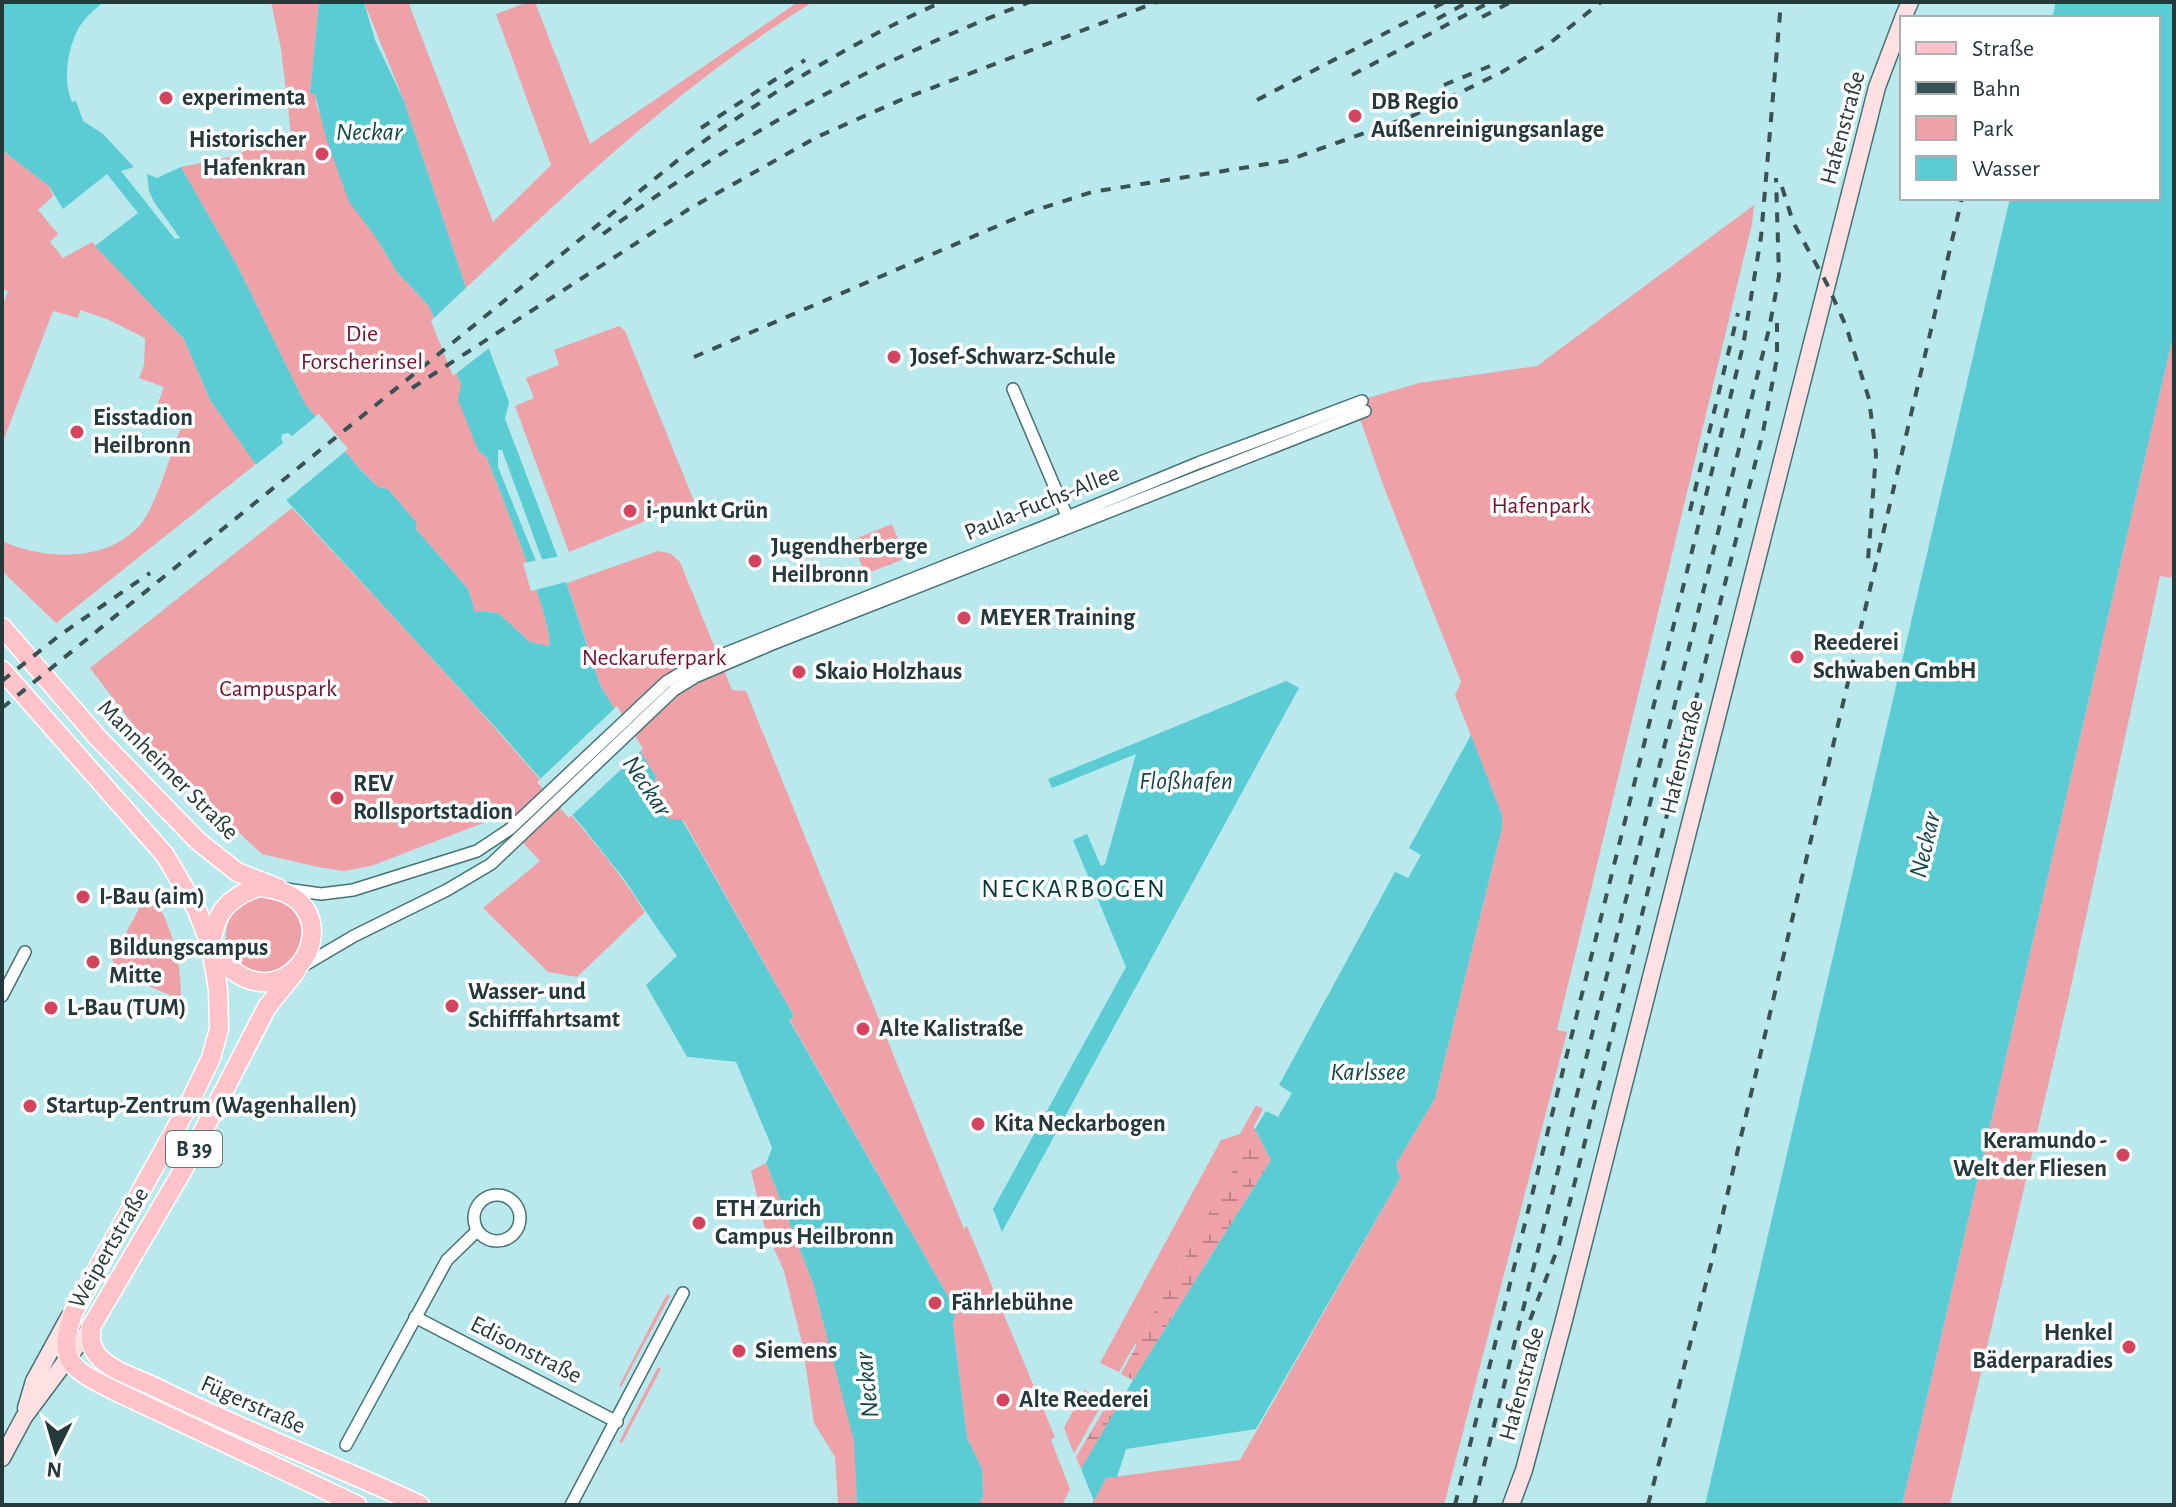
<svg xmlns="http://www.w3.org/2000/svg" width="2176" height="1507" viewBox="0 0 2176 1507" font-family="'Alegreya Sans',sans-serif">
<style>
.green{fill:#efa1a8}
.forest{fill:url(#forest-firs)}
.wetland{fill:url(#wetland-marsh)}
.water{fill:#5cccd4;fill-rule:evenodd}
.pier{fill:#b9e9ec}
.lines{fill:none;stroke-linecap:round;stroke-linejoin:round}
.street-casing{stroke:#457275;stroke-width:14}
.secondary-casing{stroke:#457275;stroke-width:19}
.primary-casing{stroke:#fff;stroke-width:21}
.street{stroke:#fff;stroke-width:11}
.secondary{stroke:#ffe1e4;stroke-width:16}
.primary{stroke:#ffc3c9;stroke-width:18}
.rail{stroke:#3b5254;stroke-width:4;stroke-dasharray:10 10;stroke-linecap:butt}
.poi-dot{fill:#d4445e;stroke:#fff;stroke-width:3}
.labels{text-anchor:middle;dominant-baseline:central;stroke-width:7;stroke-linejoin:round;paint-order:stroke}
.shield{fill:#fff;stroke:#667475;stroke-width:2}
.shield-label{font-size:22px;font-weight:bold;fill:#25383a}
.poi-label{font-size:24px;font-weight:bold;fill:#25383a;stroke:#fff;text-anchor:start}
.street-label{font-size:24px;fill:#25383a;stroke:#fff}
.park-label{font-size:24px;fill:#75132a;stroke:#fff}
.water-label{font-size:26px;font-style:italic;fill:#14464a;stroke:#fff}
.neighbourhood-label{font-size:26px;letter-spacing:2px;fill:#04363a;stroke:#fff}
</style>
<defs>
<pattern id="forest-firs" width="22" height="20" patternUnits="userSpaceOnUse" patternTransform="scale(2)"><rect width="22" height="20" fill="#efa1a8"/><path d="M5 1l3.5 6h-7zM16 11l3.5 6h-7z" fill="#c1848a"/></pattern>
<pattern id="wetland-marsh" width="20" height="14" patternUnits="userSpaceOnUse" patternTransform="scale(2)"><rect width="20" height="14" fill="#efa1a8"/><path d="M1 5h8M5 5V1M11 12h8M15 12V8" fill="none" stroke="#c1848a"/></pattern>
</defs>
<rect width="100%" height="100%" fill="#b9e9ec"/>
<!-- green -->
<g class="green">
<path d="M271 2H319L310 93 315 94 317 107 375 236 397 272 429 306 461 384 478 450 487 458C497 486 556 627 549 646L530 642 498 613 475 611 468 589 416 529V522L388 489 378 487 359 468 305 404 238 267 181 167 238 155 262 141 291 133 281 49Z"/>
<path d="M364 2H408L493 222 551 165 496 14 523 4 535 2 590 144 798 2H813C685 81 575 185 466 288L404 101Z"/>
<path d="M2 150 49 186 53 196 38 210 58 234 50 242 63 258 92 242 184 339 210 400 256 464 56 623 2 571V541C45 560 106 563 140 525 156 507 171 452 181 428L152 419 164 387 139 378 144 365 145 338 107 319 80 310 78 318 53 311 2 444V307L8 291 2 289Z"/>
<path d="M1754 205 1752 224 1557 1030 1567 1032 1444 1505H1091L1106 1478 1240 1460 1400 1178 1396 1164 1435 1098 1502 828V815L1455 695 1461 682 1385 490 1354 402 1419 383 1537 366Z"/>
<path d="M619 326 625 331 694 501 569 552 515 406 534 398 526 378 559 365 554 350Z"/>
<path d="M2174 332V578L2160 576 2068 1000 1950 1505H1902Z"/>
<path d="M292 508C373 595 454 680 531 769 572 816 612 860 645 912L577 977 548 972 483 908 540 861 499 817 371 866 344 871 318 867 262 854 160 760 90 668Z"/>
<path d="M892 524 906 558 891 564 877 530Z"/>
<path d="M658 551 670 553 680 562 732 690 746 691 964 1229 967 1226 1055 1437 1051 1440 1070 1489 1062 1505H978L983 1497 982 1469 967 1438 953 1324 956 1310 789 1019 794 1016 683 820 667 819 651 795 656 777 600 685 567 583Z"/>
<path d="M149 890C172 924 181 959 181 1000L117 972 112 959Z"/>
<circle cx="264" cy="935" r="38"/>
<path d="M1256 1105 1263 1109 1253 1128 1255 1129 1137 1345 1135 1344 1119 1372 1100 1363 1221 1140 1240 1134Z"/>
<path d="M766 1163 813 1283 855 1441 857 1505H838L835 1457 814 1423 803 1347 784 1271 765 1229 751 1171Z"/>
<path d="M667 1294 670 1296 621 1387 619 1386Z"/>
<path d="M658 1367 661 1369 622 1443 619 1442Z"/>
<path d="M1084 1390 1104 1400 1074 1454 1064 1428Z"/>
</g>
<!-- forest -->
<path class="forest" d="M877 530 891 564 865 574 852 540Z"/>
<!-- wetland -->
<g class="wetland">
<path d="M1255 1129 1271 1160 1133 1380 1121 1374Z"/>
<path d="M1108 1403 1117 1408 1081 1469 1076 1457Z"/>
</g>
<!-- water -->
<g class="water">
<path d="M2 2H103C96 9 86 16 80 26 68 46 62 79 72 102L76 101 83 121 103 134 134 167 121 171 175 239 180 238 154 202 149 191 147 174 157 178 181 167 238 267 305 404 359 468 378 487 388 489 416 522V529L468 589 475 611 498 613 530 642 549 646C556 628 497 485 487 458L478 450 458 400 461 384 429 306 397 272 375 236 349 202 327 141 315 94 310 93 319 2H364L375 40 404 101 466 288 509 402 505 419 560 563 600 685 656 777 651 795 667 818 682 820 794 1016 789 1020 956 1310 953 1324 967 1438 982 1469 983 1497 978 1505H857L854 1441 813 1283 766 1163 772 1148 736 1062 687 1057 645 985 676 956 624 879 582 826 497 729 265 477 210 400 184 339 95 246 138 213 107 174 63 209 49 186 2 150ZM498 450H502L544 565 538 566 498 467Z"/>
<path d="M2056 2H2174V332L1902 1505H1705L2010 198H2158V18H2052Z"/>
<path d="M1286 681 1299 688 1002 1232 993 1209 1126 967 1073 840 1087 834 1101 866 1105 864 1136 754 1052 788 1048 779Z"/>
<path d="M1471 735 1502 815V828L1435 1098 1396 1164 1400 1178 1256 1429 1126 1449 1117 1477 1106 1478 1094 1501 1081 1469 1133 1380 1271 1160 1255 1129 1266 1111 1278 1117 1292 1093 1279 1085 1395 872 1408 878 1421 855 1409 848Z"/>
</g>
<!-- pier -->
<g class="pier">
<path d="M469 285 493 345 453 376 431 321Z"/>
<path d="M319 414 348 449 283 503 253 467 283 443 281 438 283 434 288 433 292 436Z"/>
<path d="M561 556 570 581 531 591 523 563Z"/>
<path d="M617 706 643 749 569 818 537 782Z"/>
<path d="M662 935 677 956 646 985 687 1057 736 1062 772 1148 766 1163 764 1158 767 1148 733 1066 684 1060 642 986V982L671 956 659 938Z"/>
</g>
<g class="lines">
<defs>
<g id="street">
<path d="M1013 389 1070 523"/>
<path d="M286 889 321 894 353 890 477 851 510 829 666 682 691 667 1038 529 1198 463 1362 401"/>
<path d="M303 966 354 936 447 890 491 864 674 690 695 677 770 645 1365 411"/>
<path d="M2 996 25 952"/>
<circle cx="497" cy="1218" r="23"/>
<path d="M415 1317 617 1422"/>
<path d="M346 1445 447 1260 477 1231"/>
<path d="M571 1505 683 1293"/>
</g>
<g id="secondary">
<path d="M1903 18 1910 2"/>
<path d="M26 1408 34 1381 69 1317"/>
<path d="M2 1458 24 1417 91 1327"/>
<path d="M1511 1505 1524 1470 1564 1320 1877 87 1902 21"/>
</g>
<g id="primary">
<path d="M2 627 99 739 198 841 237 872 278 888"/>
<path d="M2 670 165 855 197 910 211 947 218 989 219 1029 211 1058 186 1110 74 1311C56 1361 70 1368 113 1390L357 1505"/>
<path d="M258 887C370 895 284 1050 211 947 214 914 227 898 258 887Z"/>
<path d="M296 971 267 1007 183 1170 91 1327C91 1338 90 1347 98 1356 111 1371 139 1379 157 1388 243 1431 333 1464 420 1505"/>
</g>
</defs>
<!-- street casing -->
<use href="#street" class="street-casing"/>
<!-- secondary casing -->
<use href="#secondary" class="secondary-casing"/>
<!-- primary casing -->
<use href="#primary" class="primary-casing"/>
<!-- street -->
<use href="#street" class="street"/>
<!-- secondary -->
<use href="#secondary" class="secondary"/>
<!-- primary -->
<use href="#primary" class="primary"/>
<!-- rail -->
<g class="rail">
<path d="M1482 17 1511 2"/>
<path d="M1437 19 1468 2"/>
<path d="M1352 75 1490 2"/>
<path d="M1444 85 1490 66"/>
<path d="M1257 100 1445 2"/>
<path d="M701 128 805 60"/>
<path d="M1782 187 1793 222 1827 284 1846 326 1869 399 1876 454 1868 560"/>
<path d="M603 234C734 137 877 60 1030 2"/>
<path d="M694 357 1030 212 1092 192 1286 161 1412 116 1502 72 1550 43 1601 2"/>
<path d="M412 388 689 209 817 137 903 99 1157 2"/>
<path d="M1690 511 1738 313"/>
<path d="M2 681 60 635 150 573"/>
<path d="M2 708 678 160C761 99 848 43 942 2"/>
<path d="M1530 1320 1559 1245 1763 432 1777 358V323"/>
<path d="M1455 1505 1743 346 1761 237 1781 2"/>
<path d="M1474 1505 1769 329 1779 276 1776 178"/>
<path d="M1648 1505 1711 1264 1962 198"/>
</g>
</g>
<!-- markers -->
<g class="poi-dot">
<circle cx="166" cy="98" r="8"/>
<circle cx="1355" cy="116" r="8"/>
<circle cx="322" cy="154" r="8"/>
<circle cx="894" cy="357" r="8"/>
<circle cx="77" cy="432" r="8"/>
<circle cx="630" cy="511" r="8"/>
<circle cx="755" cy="561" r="8"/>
<circle cx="964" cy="618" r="8"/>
<circle cx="1797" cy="657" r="8"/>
<circle cx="799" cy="672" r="8"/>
<circle cx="337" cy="798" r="8"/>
<circle cx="83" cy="897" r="8"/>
<circle cx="93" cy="962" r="8"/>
<circle cx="452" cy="1006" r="8"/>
<circle cx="51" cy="1008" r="8"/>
<circle cx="863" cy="1029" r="8"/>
<circle cx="30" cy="1106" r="8"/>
<circle cx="978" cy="1124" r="8"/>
<circle cx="2123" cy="1155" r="8"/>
<circle cx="699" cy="1223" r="8"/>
<circle cx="935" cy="1303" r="8"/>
<circle cx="2129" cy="1347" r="8"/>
<circle cx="739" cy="1351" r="8"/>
<circle cx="1003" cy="1400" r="8"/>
</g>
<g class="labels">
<!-- shield labels -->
<rect class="shield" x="166" y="1131" width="56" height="36" rx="6"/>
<g class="shield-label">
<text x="194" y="1149">B 39</text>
</g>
<!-- poi labels -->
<g class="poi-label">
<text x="182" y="98">experimenta</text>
<text x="1371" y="102">DB Regio<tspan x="1371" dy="28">Außenreinigungsanlage</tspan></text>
<text x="306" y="140" text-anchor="end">Historischer<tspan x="306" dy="28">Hafenkran</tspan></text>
<text x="910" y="357">Josef-Schwarz-Schule</text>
<text x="93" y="418">Eisstadion<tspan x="93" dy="28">Heilbronn</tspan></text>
<text x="646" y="511">i-punkt Grün</text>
<text x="771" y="547">Jugendherberge<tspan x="771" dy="28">Heilbronn</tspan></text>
<text x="980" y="618">MEYER Training</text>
<text x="1813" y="643">Reederei<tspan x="1813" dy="28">Schwaben GmbH</tspan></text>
<text x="815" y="672">Skaio Holzhaus</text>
<text x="353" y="784">REV<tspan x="353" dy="28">Rollsportstadion</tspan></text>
<text x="99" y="897">I-Bau (aim)</text>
<text x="109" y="948">Bildungscampus<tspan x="109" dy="28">Mitte</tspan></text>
<text x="468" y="992">Wasser- und<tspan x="468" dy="28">Schifffahrtsamt</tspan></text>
<text x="67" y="1008">L-Bau (TUM)</text>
<text x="879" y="1029">Alte Kalistraße</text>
<text x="46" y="1106">Startup-Zentrum (Wagenhallen)</text>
<text x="994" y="1124">Kita Neckarbogen</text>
<text x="2107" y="1141" text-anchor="end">Keramundo -<tspan x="2107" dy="28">Welt der Fliesen</tspan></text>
<text x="715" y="1209">ETH Zurich<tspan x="715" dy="28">Campus Heilbronn</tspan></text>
<text x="951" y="1303">Fährlebühne</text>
<text x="2113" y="1333" text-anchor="end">Henkel<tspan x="2113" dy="28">Bäderparadies</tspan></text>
<text x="755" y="1351">Siemens</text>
<text x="1019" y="1400">Alte Reederei</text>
</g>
<!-- street labels -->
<g class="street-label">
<text transform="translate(1843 128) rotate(-75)">Hafenstraße</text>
<text transform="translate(1042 503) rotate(-22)">Paula-Fuchs-Allee</text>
<text transform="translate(1682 757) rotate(-76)">Hafenstraße</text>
<text transform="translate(168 770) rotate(45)">Mannheimer Straße</text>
<text transform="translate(109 1248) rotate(-60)">Weipertstraße</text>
<text transform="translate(526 1350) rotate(27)">Edisonstraße</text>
<text transform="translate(1522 1384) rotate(-75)">Hafenstraße</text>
<text transform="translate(253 1405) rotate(24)">Fügerstraße</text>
</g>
<!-- park labels -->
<g class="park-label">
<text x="362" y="334">Die<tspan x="362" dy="28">Forscherinsel</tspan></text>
<text x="1541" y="506">Hafenpark</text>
<text x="654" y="658">Neckaruferpark</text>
<text x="278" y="689">Campuspark</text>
</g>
<!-- water labels -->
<g class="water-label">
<text x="369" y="132">Neckar</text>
<text x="1186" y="781">Floßhafen</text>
<text transform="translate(647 786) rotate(56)">Neckar</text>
<text transform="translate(1925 845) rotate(-77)">Neckar</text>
<text x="1368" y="1072">Karlssee</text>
<text transform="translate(867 1385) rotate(-96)">Neckar</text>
</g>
<!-- neighbourhood labels -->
<g class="neighbourhood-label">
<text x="1074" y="889">NECKARBOGEN</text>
</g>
</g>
<!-- border -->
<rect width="2176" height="1507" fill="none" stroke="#25383a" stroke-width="8"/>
<!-- legend -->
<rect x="1900" y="16" width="260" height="184" fill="#ffffff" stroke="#a8afb0" stroke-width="2"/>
<rect x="1916" y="42" width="40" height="12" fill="#ffc3c9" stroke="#a8afb0" stroke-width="2"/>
<text x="1972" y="56" font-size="24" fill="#25383a">Straße</text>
<rect x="1916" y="82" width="40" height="12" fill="#3b5254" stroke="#a8afb0" stroke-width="2"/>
<text x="1972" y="96" font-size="24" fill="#25383a">Bahn</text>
<rect x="1916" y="116" width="40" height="24" fill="#efa1a8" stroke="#a8afb0" stroke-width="2"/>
<text x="1972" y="136" font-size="24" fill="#25383a">Park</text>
<rect x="1916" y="156" width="40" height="24" fill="#5cccd4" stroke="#a8afb0" stroke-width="2"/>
<text x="1972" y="176" font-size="24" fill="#25383a">Wasser</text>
<!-- north arrow -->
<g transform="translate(56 1451) rotate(185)" stroke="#ffffff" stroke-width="6" paint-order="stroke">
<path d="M0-6L14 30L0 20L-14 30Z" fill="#25383a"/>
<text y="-12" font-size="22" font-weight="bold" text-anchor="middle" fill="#25383a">N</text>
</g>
</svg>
